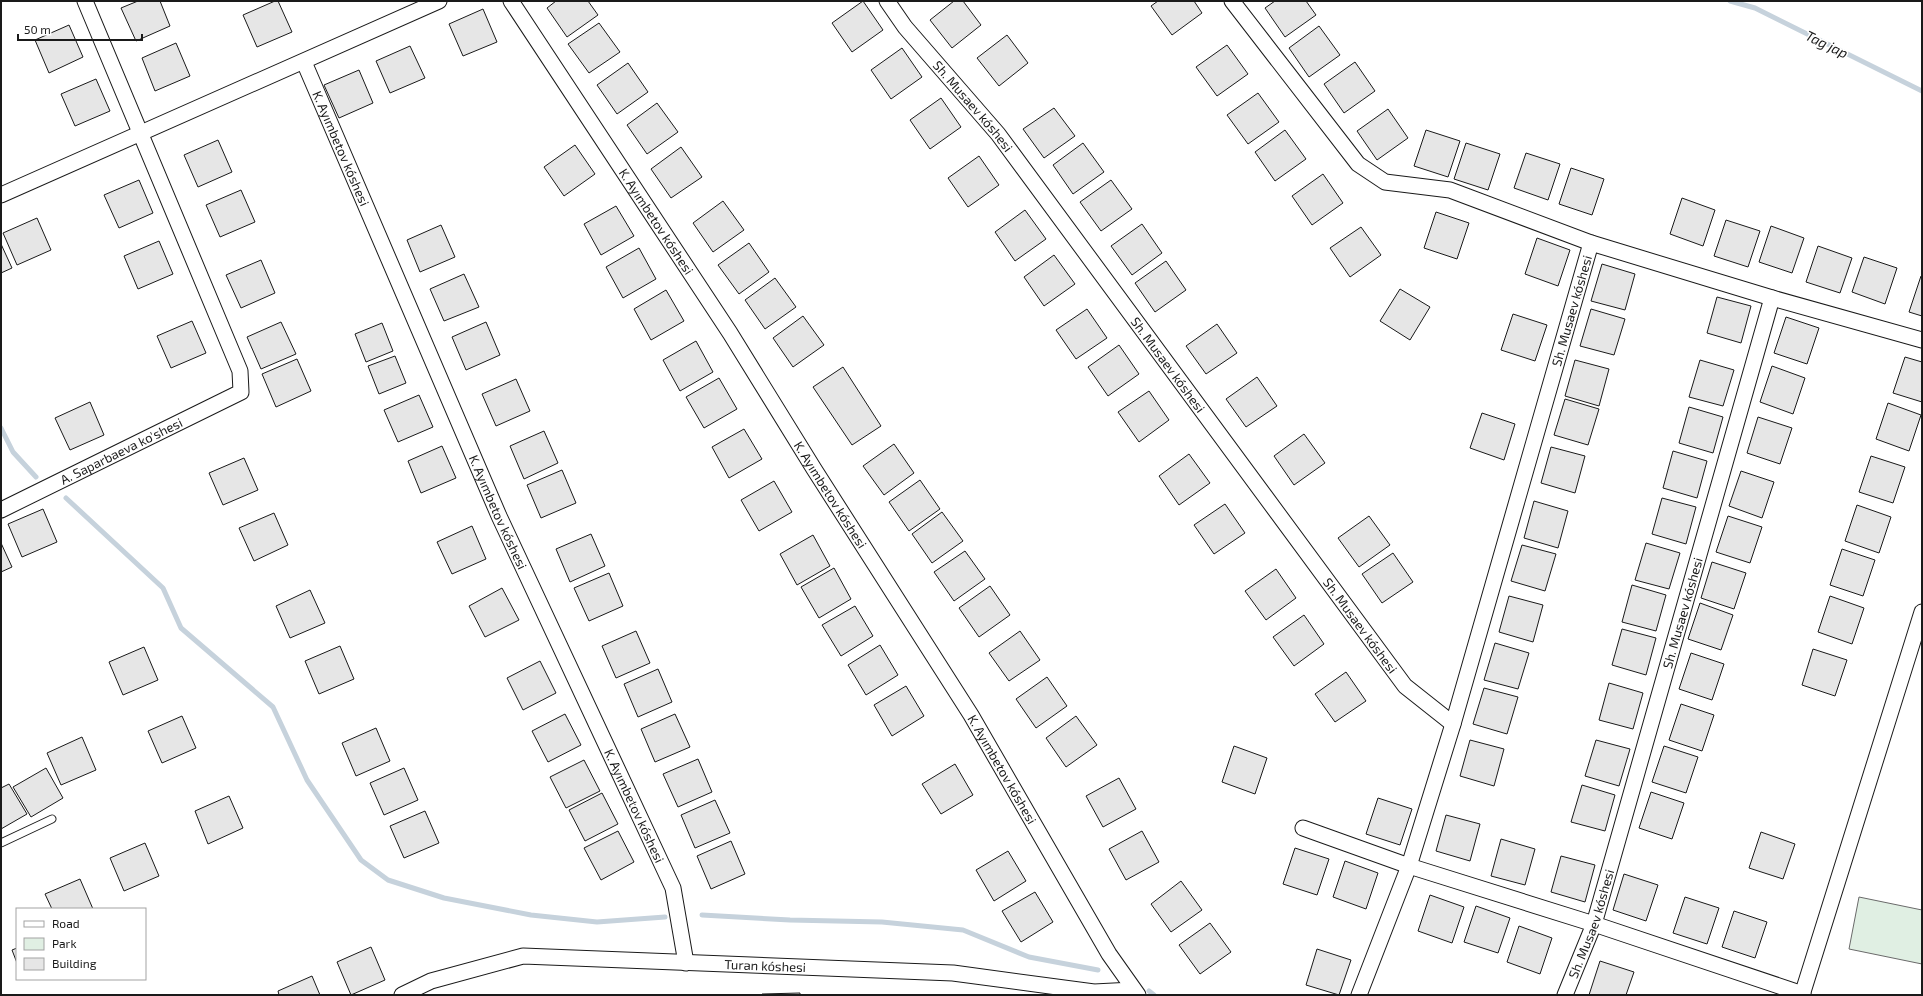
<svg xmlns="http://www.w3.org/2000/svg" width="1923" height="996" viewBox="0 0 1923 996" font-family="'Exo 2',sans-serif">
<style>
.park{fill:#e0efe3;stroke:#6a6a6a}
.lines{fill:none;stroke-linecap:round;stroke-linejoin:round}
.stream{stroke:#c6d2dc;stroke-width:5}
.building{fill:#e6e6e6;stroke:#1a1a1a}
.service-casing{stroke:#1a1a1a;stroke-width:9}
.minor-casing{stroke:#1a1a1a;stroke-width:17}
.service{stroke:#fff;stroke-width:7}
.minor{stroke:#fff;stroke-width:15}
.labels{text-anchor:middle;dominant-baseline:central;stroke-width:3;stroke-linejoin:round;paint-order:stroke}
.street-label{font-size:13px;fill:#1a1a1a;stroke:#fff}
.water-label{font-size:14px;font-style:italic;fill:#1a1a1a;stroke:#fff}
</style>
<rect width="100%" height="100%" fill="#fff"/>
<!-- park -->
<path class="park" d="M1859 897 1922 910V964L1849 949Z"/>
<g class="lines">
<!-- stream -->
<g class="stream">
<path d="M1730 1 1755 8 1922 91"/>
<path d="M1 428 13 452 36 477"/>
<path d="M66 498 163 588 181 628 273 707 307 780 361 860 388 880 444 898 531 915 597 922 665 917"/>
<path d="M702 915 790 920 882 922 963 930 1029 957 1098 970"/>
<path d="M1149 991 1154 995"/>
</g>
</g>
<!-- building -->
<g class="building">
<path d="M138 1H160L170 26 136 41 121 8Z"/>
<path d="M275 1H278L292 32 257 47 243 15Z"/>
<path d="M556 1H588L598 15 567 37 547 8Z"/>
<path d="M863 1 883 30 852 52 832 23Z"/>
<path d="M954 1H963L981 25 952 48 930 20Z"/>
<path d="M1158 1H1194L1202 13 1172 35 1151 6Z"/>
<path d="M1275 1H1306L1316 15 1285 37 1265 8Z"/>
<path d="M483 9 497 42 463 56 449 24Z"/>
<path d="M599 23 620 52 589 73 568 44Z"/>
<path d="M69 25 83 57 49 73 35 40Z"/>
<path d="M1319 26 1340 55 1309 77 1289 48Z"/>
<path d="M1007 35 1028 63 999 86 977 58Z"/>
<path d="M176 43 190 76 155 91 142 58Z"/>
<path d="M1227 45 1248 74 1217 96 1196 67Z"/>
<path d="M410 46 425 78 390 93 376 61Z"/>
<path d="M902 48 922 77 891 99 871 70Z"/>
<path d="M1355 62 1375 91 1344 113 1324 84Z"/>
<path d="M628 63 648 92 617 114 597 85Z"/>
<path d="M359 70 373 103 339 118 324 85Z"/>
<path d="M96 79 110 111 75 126 61 94Z"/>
<path d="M1258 93 1279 122 1248 144 1227 115Z"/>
<path d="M941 98 961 127 930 149 910 120Z"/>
<path d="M657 103 678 132 647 154 627 125Z"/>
<path d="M1054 108 1075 136 1044 158 1023 129Z"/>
<path d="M1388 109 1408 138 1377 160 1357 131Z"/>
<path d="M1285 130 1306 159 1275 181 1255 152Z"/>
<path d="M1426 130 1460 141 1448 177 1414 166Z"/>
<path d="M218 140 232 172 198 187 184 155Z"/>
<path d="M1083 143 1104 172 1073 194 1053 165Z"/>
<path d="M1466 143 1500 154 1488 190 1454 179Z"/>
<path d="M575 145 595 174 564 196 544 167Z"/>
<path d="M681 147 702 177 671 198 651 169Z"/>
<path d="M1526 153 1560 164 1548 200 1514 188Z"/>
<path d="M979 156 999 185 968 207 948 178Z"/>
<path d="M1571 168 1604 179 1592 215 1559 204Z"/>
<path d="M1323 174 1343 203 1312 225 1292 196Z"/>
<path d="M139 180 153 213 119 228 104 195Z"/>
<path d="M1111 180 1132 209 1101 231 1080 202Z"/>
<path d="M241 190 255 222 220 237 206 205Z"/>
<path d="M1682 198 1715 210 1703 246 1670 234Z"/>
<path d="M723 201 744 230 713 252 693 223Z"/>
<path d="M616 206 634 236 601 255 584 224Z"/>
<path d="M1025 210 1046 239 1015 261 995 232Z"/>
<path d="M1436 212 1469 223 1457 259 1424 248Z"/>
<path d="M37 218 51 250 17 265 3 233Z"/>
<path d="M1726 220 1760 231 1748 267 1714 256Z"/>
<path d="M1142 224 1162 253 1132 275 1111 246Z"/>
<path d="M441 225 455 257 420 272 407 240Z"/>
<path d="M1771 226 1804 238 1792 273 1759 262Z"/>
<path d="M1361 227 1381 255 1350 277 1330 248Z"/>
<path d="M1537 238 1570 250 1558 286 1525 274Z"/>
<path d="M159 241 173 274 138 289 124 256Z"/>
<path d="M749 243 769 272 739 294 718 265Z"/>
<path d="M1 244 12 268 1 273Z"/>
<path d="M1818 246 1852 258 1840 293 1806 282Z"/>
<path d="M639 248 656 279 623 298 606 267Z"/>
<path d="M1054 255 1075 284 1044 306 1024 277Z"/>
<path d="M1864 257 1897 268 1885 304 1852 292Z"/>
<path d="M261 260 275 293 241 308 226 275Z"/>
<path d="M1166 261 1186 290 1155 312 1135 283Z"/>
<path d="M1602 264 1635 274 1625 310 1591 301Z"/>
<path d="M464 274 479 307 444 321 430 289Z"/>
<path d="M1921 276H1922V316L1909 312Z"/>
<path d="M775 278 796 307 765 329 745 300Z"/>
<path d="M1400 289 1430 307 1410 340 1380 321Z"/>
<path d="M666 290 684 321 651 340 634 309Z"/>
<path d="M1717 297 1751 306 1741 343 1707 333Z"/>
<path d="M1087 309 1107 338 1076 359 1056 330Z"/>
<path d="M1591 309 1625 319 1614 355 1580 346Z"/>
<path d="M1513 314 1547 325 1535 361 1501 350Z"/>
<path d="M803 316 824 345 793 367 773 338Z"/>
<path d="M1786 317 1819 328 1807 364 1774 353Z"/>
<path d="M192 321 206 353 171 368 157 336Z"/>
<path d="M281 322 296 354 261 369 247 337Z"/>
<path d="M486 322 500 355 466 370 452 337Z"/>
<path d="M382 323 393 351 366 362 355 334Z"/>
<path d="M1217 324 1237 353 1206 374 1186 346Z"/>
<path d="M696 341 713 372 680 391 663 360Z"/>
<path d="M1119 345 1139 374 1108 396 1088 367Z"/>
<path d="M395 356 406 383 379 394 368 366Z"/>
<path d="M1905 357 1922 362V402L1893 393Z"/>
<path d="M297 359 311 391 276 407 262 374Z"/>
<path d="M1575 360 1609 369 1599 406 1565 396Z"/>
<path d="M1700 360 1734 370 1723 406 1689 397Z"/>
<path d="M1772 366 1805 378 1793 414 1760 402Z"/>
<path d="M843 367 881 426 852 445 813 387Z"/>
<path d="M1257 377 1277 406 1246 427 1226 399Z"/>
<path d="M719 378 737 409 704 428 686 397Z"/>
<path d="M516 379 530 411 496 426 482 394Z"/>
<path d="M1149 391 1169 420 1139 442 1118 412Z"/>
<path d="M419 395 433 427 398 442 384 410Z"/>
<path d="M1565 399 1599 409 1588 445 1554 435Z"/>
<path d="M90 402 104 435 70 450 55 418Z"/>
<path d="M1888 403 1921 415 1909 451 1876 439Z"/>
<path d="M1689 407 1723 417 1713 453 1679 443Z"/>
<path d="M1482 413 1515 424 1504 460 1470 448Z"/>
<path d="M1758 417 1792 428 1780 464 1747 453Z"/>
<path d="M744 429 762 459 729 478 712 447Z"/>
<path d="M544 431 558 463 524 479 510 446Z"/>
<path d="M1304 434 1325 463 1294 485 1274 456Z"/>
<path d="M894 444 914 473 884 495 863 466Z"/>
<path d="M442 446 456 478 421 493 408 461Z"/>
<path d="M1551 447 1585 456 1575 493 1541 483Z"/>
<path d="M1673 451 1707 461 1697 498 1663 488Z"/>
<path d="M1189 454 1210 483 1179 505 1159 476Z"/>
<path d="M1871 456 1905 467 1893 503 1859 492Z"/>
<path d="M244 458 258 490 223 505 209 473Z"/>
<path d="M562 470 576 503 541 518 527 485Z"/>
<path d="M1741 471 1774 482 1762 518 1729 506Z"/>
<path d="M920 480 940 509 909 531 889 502Z"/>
<path d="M774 481 792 512 759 531 741 500Z"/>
<path d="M1662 498 1696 507 1686 544 1652 534Z"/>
<path d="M1534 501 1568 511 1558 548 1524 538Z"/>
<path d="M1225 504 1245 533 1214 554 1194 525Z"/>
<path d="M1857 505 1891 517 1879 553 1845 541Z"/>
<path d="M43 509 57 542 22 557 8 524Z"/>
<path d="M942 512 963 541 932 563 912 534Z"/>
<path d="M274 513 288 545 254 561 239 528Z"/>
<path d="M1369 516 1390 545 1359 567 1338 538Z"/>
<path d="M1728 516 1762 527 1750 563 1716 552Z"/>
<path d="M472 526 486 559 452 574 437 542Z"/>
<path d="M591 534 605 566 570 582 556 549Z"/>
<path d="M813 535 830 566 797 585 780 554Z"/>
<path d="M1 543 12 567 1 572Z"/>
<path d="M1646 543 1680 553 1669 589 1635 580Z"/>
<path d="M1522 545 1556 554 1545 591 1511 581Z"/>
<path d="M1842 549 1875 560 1863 596 1830 585Z"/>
<path d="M965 551 985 579 954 601 934 572Z"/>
<path d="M1393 553 1413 582 1382 603 1362 574Z"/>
<path d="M1712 562 1746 573 1734 609 1701 598Z"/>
<path d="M834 568 851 599 819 618 801 587Z"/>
<path d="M1276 569 1296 598 1266 620 1245 591Z"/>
<path d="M609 573 623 606 589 621 574 588Z"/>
<path d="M1632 585 1666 595 1656 631 1622 622Z"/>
<path d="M990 586 1010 615 979 637 959 608Z"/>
<path d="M502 588 519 620 485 637 469 606Z"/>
<path d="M310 590 325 623 290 638 276 606Z"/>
<path d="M1509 596 1543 605 1533 642 1499 632Z"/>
<path d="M1830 596 1864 608 1852 644 1818 632Z"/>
<path d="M1700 603 1733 615 1721 650 1688 639Z"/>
<path d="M855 606 873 636 841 656 822 625Z"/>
<path d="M1304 615 1324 644 1294 666 1273 637Z"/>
<path d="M1622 629 1656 638 1646 675 1612 665Z"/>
<path d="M636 631 650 663 616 678 602 646Z"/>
<path d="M1020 631 1040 660 1009 681 989 653Z"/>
<path d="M1495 643 1529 653 1518 689 1484 680Z"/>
<path d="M880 645 898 675 866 695 848 665Z"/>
<path d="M340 646 354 679 319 694 305 661Z"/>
<path d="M144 647 158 680 123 695 109 662Z"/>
<path d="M1813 649 1847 660 1835 696 1802 685Z"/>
<path d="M1691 653 1724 664 1712 700 1679 689Z"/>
<path d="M540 661 556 693 523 710 507 678Z"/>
<path d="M658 669 672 702 638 717 624 684Z"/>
<path d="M1346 672 1366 701 1335 722 1315 694Z"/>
<path d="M1047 677 1067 706 1036 728 1016 699Z"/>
<path d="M1609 683 1643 693 1633 729 1599 720Z"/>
<path d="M906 686 924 716 892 736 874 705Z"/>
<path d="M1484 688 1518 697 1507 734 1473 724Z"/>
<path d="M1681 704 1714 715 1702 751 1669 740Z"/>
<path d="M565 714 581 745 548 762 532 731Z"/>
<path d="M675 714 690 747 655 762 641 729Z"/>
<path d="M182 716 196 748 162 763 148 731Z"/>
<path d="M1076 716 1097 745 1066 767 1046 738Z"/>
<path d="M376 728 390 761 356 776 342 743Z"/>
<path d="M82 737 96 770 61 785 47 753Z"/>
<path d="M1470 740 1504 749 1494 786 1460 776Z"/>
<path d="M1596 740 1630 749 1619 786 1585 776Z"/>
<path d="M1234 746 1267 758 1255 794 1222 782Z"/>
<path d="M1664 746 1698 757 1686 793 1652 782Z"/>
<path d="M698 759 712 792 678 807 663 774Z"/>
<path d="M584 760 600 791 566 808 550 777Z"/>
<path d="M955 764 973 795 941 814 922 784Z"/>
<path d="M46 768 63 798 31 817 13 787Z"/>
<path d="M404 768 418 800 384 815 370 783Z"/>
<path d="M1119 778 1136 809 1103 827 1086 796Z"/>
<path d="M9 784 27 814 1 829V788Z"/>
<path d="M1582 785 1615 795 1605 831 1571 822Z"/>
<path d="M1651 792 1684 803 1672 839 1639 828Z"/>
<path d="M602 793 618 824 585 841 569 810Z"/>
<path d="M229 796 243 828 208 844 195 811Z"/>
<path d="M1378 798 1412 809 1400 845 1366 834Z"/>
<path d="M715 800 730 833 695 848 681 815Z"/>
<path d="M425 811 439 843 404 858 390 826Z"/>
<path d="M1446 815 1480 824 1470 861 1436 851Z"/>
<path d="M618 831 634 862 601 880 584 848Z"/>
<path d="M1142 831 1159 862 1126 880 1109 849Z"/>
<path d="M1761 832 1795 844 1783 879 1749 868Z"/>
<path d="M1501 839 1535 849 1525 885 1491 876Z"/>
<path d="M731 841 745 874 711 889 697 856Z"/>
<path d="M145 843 159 876 124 891 110 858Z"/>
<path d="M1295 848 1329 859 1317 895 1283 884Z"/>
<path d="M1008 851 1026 881 994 901 976 870Z"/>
<path d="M1561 856 1595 865 1585 902 1551 892Z"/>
<path d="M1345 861 1378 873 1366 909 1333 897Z"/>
<path d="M1624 874 1658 885 1646 921 1613 910Z"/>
<path d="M80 879 93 909H52L45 894Z"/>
<path d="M1181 881 1202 910 1171 932 1151 904Z"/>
<path d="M1035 892 1053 922 1021 942 1002 911Z"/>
<path d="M1430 895 1464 907 1452 943 1418 931Z"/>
<path d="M1685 897 1719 908 1707 944 1673 933Z"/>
<path d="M1476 906 1510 918 1498 953 1464 942Z"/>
<path d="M1734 911 1767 922 1755 958 1722 947Z"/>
<path d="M1210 923 1231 952 1200 974 1179 945Z"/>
<path d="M1519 926 1552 938 1540 974 1507 962Z"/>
<path d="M371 947 385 980 351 995 337 962Z"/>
<path d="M17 948V963L12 950Z"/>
<path d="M1317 949 1351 960 1339 995 1306 985Z"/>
<path d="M1600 961 1634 972 1626 995H1589Z"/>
<path d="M312 976 320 995H279L278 991Z"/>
<path d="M800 993V995H762V994Z"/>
</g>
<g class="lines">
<defs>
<path id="service" d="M1 843 52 819"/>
<g id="minor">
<path id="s1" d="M511 1 730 333 814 469 971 715 1109 954 1138 995"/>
<path id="s2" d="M887 1 905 27 998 134 1405 686 1453 724"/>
<path d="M1232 1 1358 164 1385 182 1450 190 1591 243 1772 298 1922 340"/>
<path id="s3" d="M304 62 499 516 673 888 686 963"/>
<path d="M1 195 439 1"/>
<path id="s4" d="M1 510 241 392 240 371 85 1"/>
<path d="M1303 828 1409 866 1594 924 1803 994"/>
<path id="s5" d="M402 995 431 981 523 956 953 973 1094 992 1133 990"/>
<path id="s6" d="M1359 995 1409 866 1453 724 1591 243"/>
<path id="s7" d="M1565 995 1594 924 1772 298"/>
<path d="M1802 995 1922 612"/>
</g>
</defs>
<!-- service casing -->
<use href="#service" class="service-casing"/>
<!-- minor casing -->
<use href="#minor" class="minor-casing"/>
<!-- service -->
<use href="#service" class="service"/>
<!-- minor -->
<use href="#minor" class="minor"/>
</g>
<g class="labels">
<!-- street labels -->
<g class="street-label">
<text stroke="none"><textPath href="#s2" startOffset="136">Sh. Musaev kóshesi</textPath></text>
<text stroke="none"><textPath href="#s3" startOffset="94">K. Ayımbetov kóshesi</textPath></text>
<text stroke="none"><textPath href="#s1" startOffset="264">K. Ayımbetov kóshesi</textPath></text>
<text stroke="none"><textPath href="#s6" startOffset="717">Sh. Musaev kóshesi</textPath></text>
<text stroke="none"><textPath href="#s2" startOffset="460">Sh. Musaev kóshesi</textPath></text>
<text stroke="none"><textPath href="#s4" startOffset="134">A. Saparbaeva ko'shesi</textPath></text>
<text stroke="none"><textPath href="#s1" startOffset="588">K. Ayımbetov kóshesi</textPath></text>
<text stroke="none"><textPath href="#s3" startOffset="490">K. Ayımbetov kóshesi</textPath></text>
<text stroke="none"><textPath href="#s7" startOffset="400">Sh. Musaev kóshesi</textPath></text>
<text stroke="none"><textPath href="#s2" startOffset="784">Sh. Musaev kóshesi</textPath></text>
<text stroke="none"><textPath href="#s1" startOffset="912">K. Ayımbetov kóshesi</textPath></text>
<text stroke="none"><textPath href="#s3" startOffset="814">K. Ayımbetov kóshesi</textPath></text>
<text stroke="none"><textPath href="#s7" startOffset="76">Sh. Musaev kóshesi</textPath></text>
<text stroke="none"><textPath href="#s5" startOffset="370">Turan kóshesi</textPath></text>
</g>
<!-- water labels -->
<g class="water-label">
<text transform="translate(1827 44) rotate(26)">Tag jap</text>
</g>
</g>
<!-- border -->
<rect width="1923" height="996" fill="none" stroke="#1a1a1a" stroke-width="4"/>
<!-- legend -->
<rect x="16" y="908" width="130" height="72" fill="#ffffff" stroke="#a3a3a3"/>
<rect x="24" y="921" width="20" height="6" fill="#ffffff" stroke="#a3a3a3"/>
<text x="52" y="928" font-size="12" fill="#1a1a1a">Road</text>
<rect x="24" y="938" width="20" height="12" fill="#e0efe3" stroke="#a3a3a3"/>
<text x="52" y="948" font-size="12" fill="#1a1a1a">Park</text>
<rect x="24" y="958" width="20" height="12" fill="#e6e6e6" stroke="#a3a3a3"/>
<text x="52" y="968" font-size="12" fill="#1a1a1a">Building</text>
<!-- scale -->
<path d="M18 34v6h124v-6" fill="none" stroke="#1a1a1a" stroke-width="2"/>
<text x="24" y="34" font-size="12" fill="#1a1a1a" stroke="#ffffff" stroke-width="3" paint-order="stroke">50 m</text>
</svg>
